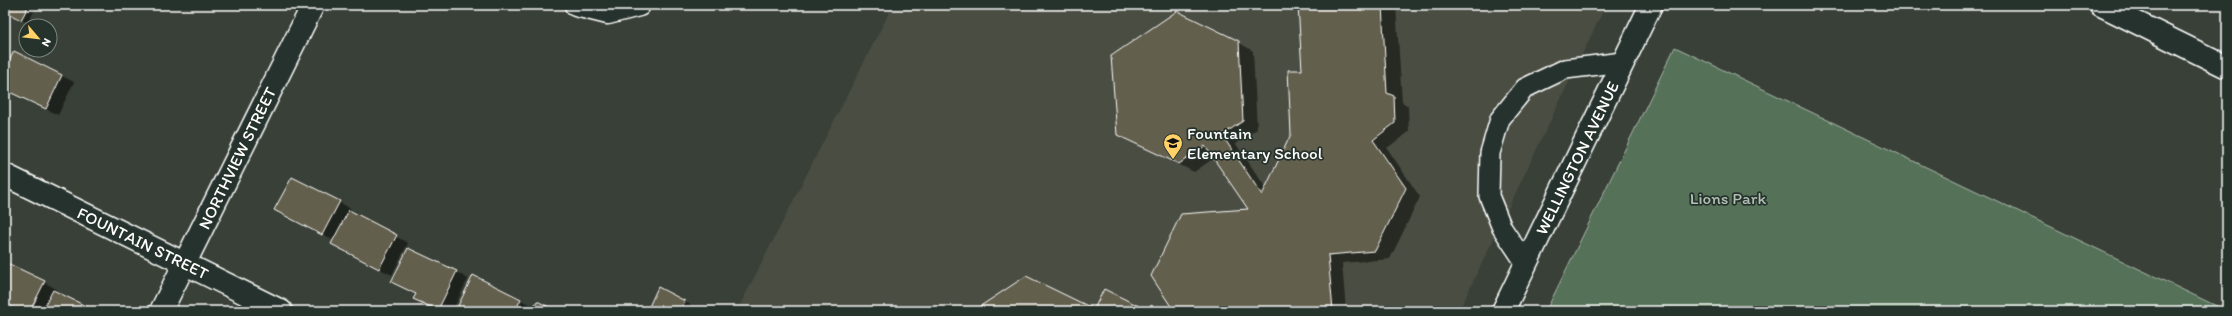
<svg xmlns="http://www.w3.org/2000/svg" width="2232" height="316" viewBox="0 0 2232 316" font-family="Itim,sans-serif">
<style>
.built{fill:#4a4d42}
.green{fill:#557159;stroke:#aab8ac}
.shadow{fill:#0007}
.building{fill:#645e4d;stroke:#fff}
.lines{fill:none;stroke-linecap:round;stroke-linejoin:round}
.service-casing{stroke:#fff;stroke-width:22}
.minor-casing{stroke:#fff;stroke-width:25}
.service{stroke:#26332d;stroke-width:19}
.minor{stroke:#26332d;stroke-width:22}
.labels{text-anchor:middle;dominant-baseline:central;stroke-width:3.5;stroke-linejoin:round;paint-order:stroke}
.poi-label{font-size:17px;fill:#fff;stroke:#26332d;text-anchor:start}
.street-label{font-size:17px;fill:#fff;stroke:#26332d}
.park-label{font-size:17px;fill:#b2bfb4;stroke:#26332d}
</style>
<rect width="100%" height="100%" fill="#394037"/>
<filter id="ink" filterUnits="userSpaceOnUse"><feTurbulence type="fractalNoise" baseFrequency=".025" numOctaves="2"/><feDisplacementMap in="SourceGraphic" scale="8" xChannelSelector="R" yChannelSelector="G"/><feConvolveMatrix kernelMatrix="1 2 1 2 8 2 1 2 1" color-interpolation-filters="sRGB"/></filter>
<g filter="url(#ink)">
<!-- built -->
<path class="built" d="M893 5H1596L1604 9 1459 311H737Z"/>
<!-- green -->
<path class="green" d="M1675 47 2227 311H1546Z"/>
<!-- shadow -->
<g class="shadow">
<path d="M5 5H37L28 23 5 12Z"/>
<path d="M1299 5H1396L1402 102 1408 106 1409 132 1387 148 1420 197 1390 259 1342 263 1346 311H1176L1250 210 1214 158 1194 172 1118 134 1238 42 1253 51 1257 129 1236 144 1266 188 1292 134 1303 71Z"/>
<path d="M5 46 11 50 5 63Z"/>
<path d="M14 52 74 82 58 115 5 89V71Z"/>
<path d="M292 178 339 202 351 209 350 212 408 243 392 275 344 251 334 241 319 232Z"/>
<path d="M5 263 44 282 56 289 54 292 93 311H18L5 305Z"/>
<path d="M456 272 468 279 452 311H439L426 305 415 298 417 294 393 282Z"/>
<path d="M473 277 533 306 531 311 458 310Z"/>
<path d="M684 302 691 305 688 311H648Z"/>
</g>
<!-- building -->
<g class="building">
<path d="M5 5H29L21 20 5 12Z"/>
<path d="M1298 5H1382L1387 93 1394 96 1395 123 1373 140 1406 188 1375 251 1328 255 1333 311H1174L1151 276 1181 214 1248 209 1205 146 1179 164 1117 135 1111 56 1177 11 1239 41 1243 121 1222 135 1262 195 1291 134 1288 70H1302Z"/>
<path d="M14 51 62 75 46 109 5 90V69Z"/>
<path d="M292 177 340 201 322 235 274 210Z"/>
<path d="M349 210 397 235 379 269 331 244Z"/>
<path d="M408 248 457 271 438 310 413 299 416 294 391 282Z"/>
<path d="M5 262 45 281 30 311H19L5 304Z"/>
<path d="M473 275 521 299 515 311 456 310Z"/>
<path d="M1026 276 1094 309 1104 289 1149 311H973Z"/>
<path d="M658 287 685 301 680 311H647Z"/>
<path d="M53 290 96 311H42Z"/>
<path d="M537 301 557 311H532Z"/>
</g>
<g class="lines">
<defs>
<path id="service" d="M1526 264 1502 228 1489 196 1490 153 1500 119 1525 88 1565 69 1623 62"/>
<g id="minor">
<path d="M576 5 608 13 639 5"/>
<path d="M2101 5 2227 67"/>
<path d="M5 175 281 311"/>
<path d="M161 311 313 5"/>
<path d="M1503 311 1651 5"/>
</g>
</defs>
<!-- service casing -->
<use href="#service" class="service-casing"/>
<!-- minor casing -->
<use href="#minor" class="minor-casing"/>
<!-- service -->
<use href="#service" class="service"/>
<!-- minor -->
<use href="#minor" class="minor"/>
</g>
</g>
<!-- icons -->
<defs>
<symbol id="school-pin" viewBox="-11 -11 22 30"><path d="M0 17L-7.5 6A9.5 9.5 0 1 1 7.5 6Z" fill="#ffd166" stroke="#26332d"/><path d="M0-5L7-2L0 1L-7-2ZM-4 1L0 2.5L4 1V4Q0 6-4 4Z" fill="#111"/></symbol>
</defs>
<g fill-rule="evenodd">
<use href="#school-pin" x="1162" y="132" width="22" height="30"/>
</g>
<g class="labels">
<!-- poi labels -->
<g class="poi-label">
<text x="1187" y="133">Fountain<tspan x="1187" dy="20">Elementary School</tspan></text>
</g>
<!-- street labels -->
<g class="street-label">
<text transform="translate(237 158) rotate(-64)">NORTHVIEW STREET</text>
<text transform="translate(1577 158) rotate(-64)">WELLINGTON AVENUE</text>
<text transform="translate(143 243) rotate(26)">FOUNTAIN STREET</text>
</g>
<!-- park labels -->
<g class="park-label">
<text x="1728" y="198">Lions Park</text>
</g>
</g>
<!-- margin -->
<rect width="2232" height="316" fill="none" stroke="#26332d" stroke-width="20"/>
<rect x="10" y="10" width="2212" height="296" fill="none" stroke="#fff" stroke-width="1.5" filter="url(#ink)"/>
<!-- north arrow -->
<g transform="translate(38 38) rotate(118)"><circle r="19" fill="#26332d" stroke="#7d8581"/>
<path d="M0-3L7 15L0 10L-7 15Z" fill="#ffd166"/>
<text y="-6" font-size="11" font-weight="bold" text-anchor="middle" fill="#ffffff">N</text>
</g>
</svg>
